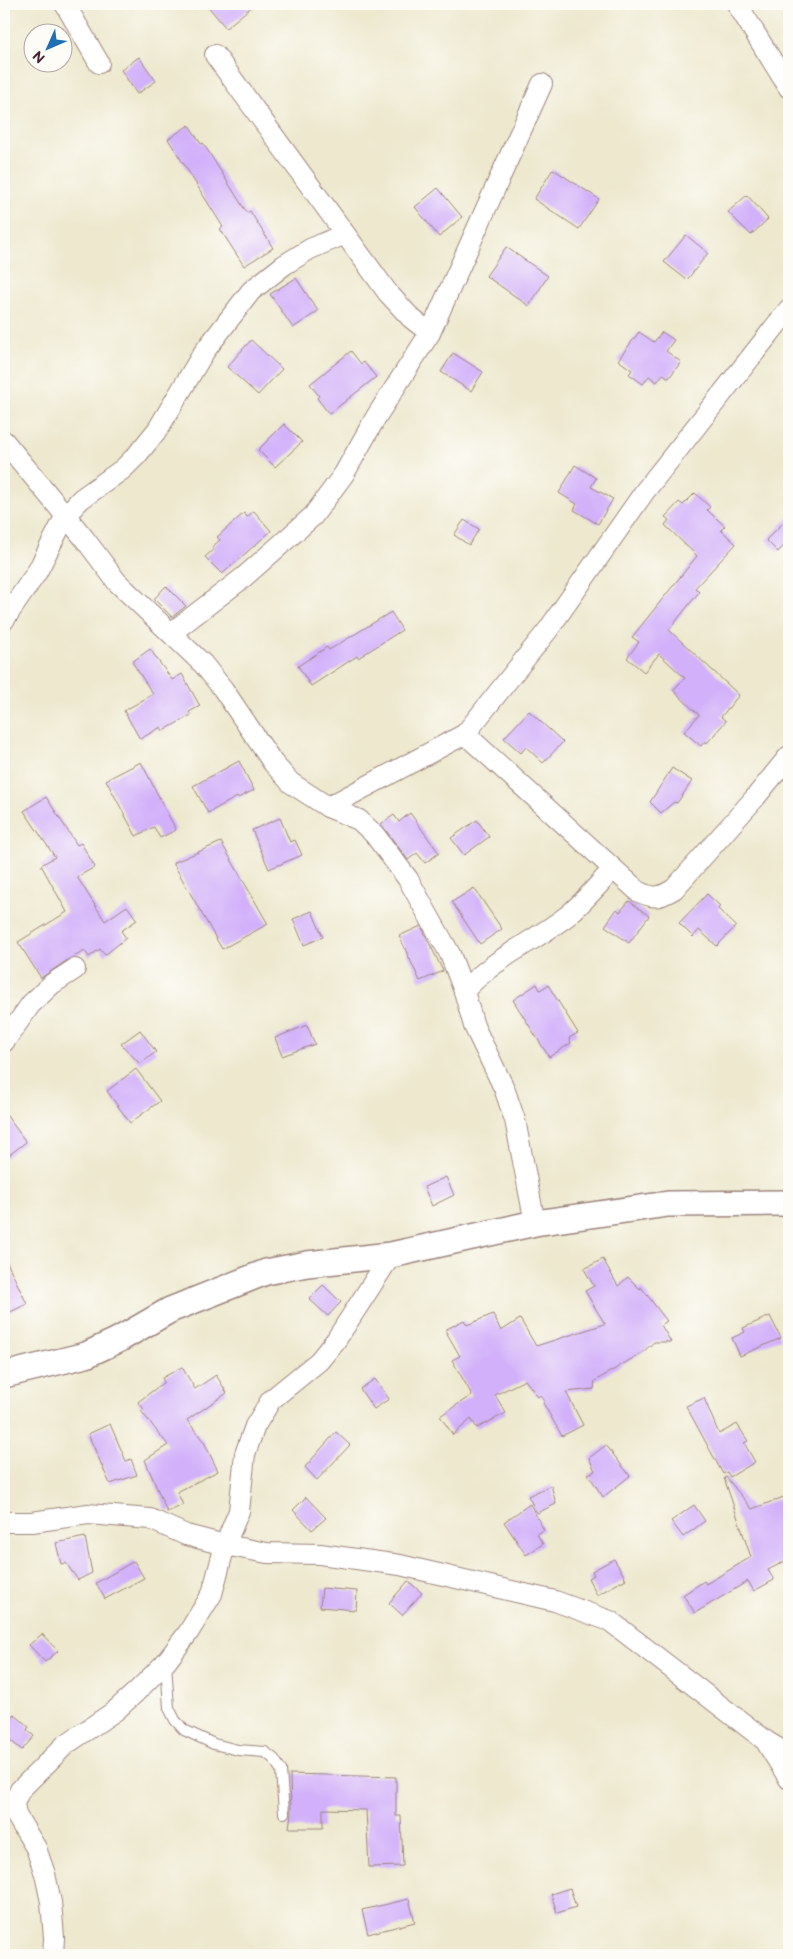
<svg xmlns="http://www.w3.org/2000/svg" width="793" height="1959" viewBox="0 0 793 1959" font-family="'Balsamiq Sans',sans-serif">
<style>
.building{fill:#d2b0fa}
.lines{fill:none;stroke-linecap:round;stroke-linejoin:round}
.service-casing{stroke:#9c847c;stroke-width:12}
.minor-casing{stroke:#9c847c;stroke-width:22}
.tertiary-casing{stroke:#9c847c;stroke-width:28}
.service{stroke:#fff;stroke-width:10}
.minor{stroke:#fff;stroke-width:20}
.tertiary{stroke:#fff;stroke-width:25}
</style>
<rect width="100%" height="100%" fill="#fdfcf7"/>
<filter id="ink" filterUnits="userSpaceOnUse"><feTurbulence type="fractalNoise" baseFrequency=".02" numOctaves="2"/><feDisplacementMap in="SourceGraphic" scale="10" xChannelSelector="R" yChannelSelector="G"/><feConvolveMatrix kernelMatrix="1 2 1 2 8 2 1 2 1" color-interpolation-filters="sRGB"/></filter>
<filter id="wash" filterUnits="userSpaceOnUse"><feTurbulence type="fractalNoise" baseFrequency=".0096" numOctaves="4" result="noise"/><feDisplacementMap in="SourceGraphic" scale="20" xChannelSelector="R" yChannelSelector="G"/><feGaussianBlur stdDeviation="1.12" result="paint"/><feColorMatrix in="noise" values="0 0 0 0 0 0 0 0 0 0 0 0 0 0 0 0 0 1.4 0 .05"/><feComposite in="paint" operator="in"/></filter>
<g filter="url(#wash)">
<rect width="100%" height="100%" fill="#ede8ce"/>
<g id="blocks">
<!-- building -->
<g class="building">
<path d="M206 4H255L226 28Z"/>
<path d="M139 57 156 81 137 94 121 70Z"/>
<path d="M189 125 201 144 203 143 247 213 250 211 273 248 244 266 220 229 223 227 168 139Z"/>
<path d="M553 169 599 199 579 229 534 199Z"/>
<path d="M438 188 462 217 439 237 415 207Z"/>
<path d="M747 195 768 219 751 235 728 212Z"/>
<path d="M686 235 708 253 687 280 664 262Z"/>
<path d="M506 247 548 276 529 306 486 276Z"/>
<path d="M296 278 318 311 293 328 270 294Z"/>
<path d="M639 332 654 342 662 332 674 340 666 351 681 362 669 378 663 374 657 382 649 376 643 384 629 374 632 370 618 360Z"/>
<path d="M251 340 282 369 258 395 227 367Z"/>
<path d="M351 351 361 364 364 362 376 377 329 414 317 398 319 396 310 384Z"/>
<path d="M453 353 483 372 471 391 441 372Z"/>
<path d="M284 424 302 442 275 467 258 450Z"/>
<path d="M575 465 596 478 591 487 613 499 598 524 574 510 577 504 559 493Z"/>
<path d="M695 493 710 507 707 510 725 526 721 530 736 544 695 588 699 592 669 630 739 695 721 717 726 721 707 743 705 741 701 746 684 732 699 715 673 690 685 678 659 654 644 672 627 658 639 642 632 637 697 556 665 525 669 520 665 517 679 502 683 505Z"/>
<path d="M254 511 271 531 222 574 205 557 214 549 212 547 220 540 217 537 244 513 247 517Z"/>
<path d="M789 517V540L778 552 766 540Z"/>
<path d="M464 520 479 529 469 545 454 535Z"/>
<path d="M166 586 186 606 172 617 154 599Z"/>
<path d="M391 612 402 630 358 658 357 656 311 686 298 666 327 647 329 650Z"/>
<path d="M150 649 172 680 182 674 200 706 189 712 191 715 163 731 161 727 140 739 124 711 153 694 132 662Z"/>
<path d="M529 711 563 742 543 763 526 747 521 753 504 738Z"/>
<path d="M239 761 254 790 238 798 237 797 208 813 193 786Z"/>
<path d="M141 762 176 830 160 838 154 827 136 836 106 780Z"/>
<path d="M672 768 692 781 677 803 674 802 661 813 650 802Z"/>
<path d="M46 797 77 845 81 843 95 867 77 877 105 921 127 906 137 920 121 931 126 938 105 955 100 949 89 957 85 951 69 959 41 978 18 942 67 912 41 865 55 857 24 811Z"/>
<path d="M410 813 439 853 425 863 417 853 408 860 381 824 394 815 399 822Z"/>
<path d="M280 818 290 842 295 840 302 855 269 869 252 830Z"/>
<path d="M477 820 489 837 464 855 451 838Z"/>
<path d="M221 842 268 924 222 949 173 863Z"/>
<path d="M474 888 502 929 480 944 452 902Z"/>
<path d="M707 894 720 906 718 909 736 926 717 946 699 930 693 937 679 923Z"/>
<path d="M629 901 649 916 629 943 605 926 617 909 620 912Z"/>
<path d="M312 911 323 937 304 945 293 919Z"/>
<path d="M421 926 443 971 420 981 399 936Z"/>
<path d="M537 984 540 990 548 985 578 1033 569 1038 571 1043 549 1057 513 1000Z"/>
<path d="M307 1025 315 1044 282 1056 275 1038Z"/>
<path d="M140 1030 156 1052 140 1064 121 1044Z"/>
<path d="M136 1069 160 1101 130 1123 107 1091Z"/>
<path d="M4 1112 26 1142 4 1159Z"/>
<path d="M446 1177 454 1195 432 1206 424 1187Z"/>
<path d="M4 1256 27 1304 4 1315Z"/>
<path d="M603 1259 618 1286 628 1277 640 1289 641 1287 667 1321 661 1325 671 1342H654L643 1352 595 1381 594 1389 566 1392 583 1425 562 1436 543 1403 545 1402 541 1395 538 1397 525 1380 495 1395 506 1413 477 1428 471 1419 453 1435 440 1416 472 1395 452 1360 460 1356 445 1330 464 1320 467 1325 493 1314 501 1331 520 1319 536 1346 605 1324 585 1291 594 1286 584 1269Z"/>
<path d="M323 1285 341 1302 328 1316 309 1299Z"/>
<path d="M770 1316 781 1338 740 1356 732 1338 745 1332 743 1328Z"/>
<path d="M182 1367 195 1389 216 1375 227 1393 187 1420 204 1442 218 1471 177 1492 183 1505 167 1512 145 1460 168 1445 141 1411 144 1409 138 1402 164 1382 162 1378Z"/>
<path d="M375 1379 389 1399 374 1409 360 1389Z"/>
<path d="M704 1398 719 1434 737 1424 748 1441 744 1443 755 1462 730 1477 727 1472 723 1474 686 1406Z"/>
<path d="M110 1424 126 1461 131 1459 137 1475 110 1484 88 1434Z"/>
<path d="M336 1432 350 1445 317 1480 305 1467Z"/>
<path d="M606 1445 630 1476 603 1497 588 1474 595 1471 589 1458Z"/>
<path d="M726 1477 752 1509 789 1495V1559L768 1570 774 1580 754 1591 748 1581 695 1613 683 1595 704 1581 706 1584 751 1557 724 1478Z"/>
<path d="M551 1485 556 1504 537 1513 528 1496Z"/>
<path d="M306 1497 326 1518 312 1530 293 1510Z"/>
<path d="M530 1504 544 1530 537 1534 543 1544 526 1555 504 1522Z"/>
<path d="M694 1505 705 1521 683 1537 671 1521Z"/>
<path d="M85 1537 92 1573 78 1580 66 1563 61 1564 56 1543Z"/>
<path d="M614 1559 626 1579 597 1595 588 1578 594 1575 592 1571Z"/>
<path d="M134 1561 144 1578 105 1599 96 1583Z"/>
<path d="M408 1581 422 1593 402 1615 389 1603Z"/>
<path d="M322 1588 357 1591 356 1610 320 1607Z"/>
<path d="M42 1634 58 1651 45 1662 29 1645Z"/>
<path d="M4 1711 11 1717 14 1714 29 1727 27 1730 34 1736 22 1750 4 1735Z"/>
<path d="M290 1774 396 1777V1816H401L403 1866 369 1867 366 1810 323 1809V1828H289L291 1813Z"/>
<path d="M570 1888 576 1907 557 1913 551 1894Z"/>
<path d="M409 1899 415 1922 368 1934 362 1910Z"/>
</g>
</g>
</g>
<g filter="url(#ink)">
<use href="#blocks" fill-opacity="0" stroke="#9c847c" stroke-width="1"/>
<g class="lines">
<defs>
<path id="service" d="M166 1663 169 1708 175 1720 184 1730 214 1744 238 1750 265 1752 274 1759 281 1770 284 1813"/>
<g id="minor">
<path d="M65 4 99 63"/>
<path d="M737 4 789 88"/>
<path d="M215 55 388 293 411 318 430 333"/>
<path d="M4 441 84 538 117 582 203 664 223 689 273 763 291 783 328 807 359 820 374 834 408 879 450 954 464 991 474 1026 504 1088 515 1120 535 1223"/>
<path d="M4 620 37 572 66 515 81 499 123 469 137 455 158 429 204 352 251 291 284 265 310 249 345 234"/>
<path d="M171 633 244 577 313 516 344 474 376 417 430 333 542 84"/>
<path d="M465 734 639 892C655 899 659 898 674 889L754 799 789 756"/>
<path d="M328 807 465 734 548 630 645 491 789 309"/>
<path d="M464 991C493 959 533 942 567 916 584 902 598 885 613 869"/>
<path d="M4 1042 31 1004 52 984 75 969"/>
<path d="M4 1522H32L88 1514 150 1519 186 1535 225 1545 267 1553 320 1554 400 1565 555 1601 610 1621 766 1741 789 1755"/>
<path d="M768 1745 789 1779"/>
<path d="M53 1955 54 1938 51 1902 45 1874 36 1848 16 1815 14 1803 20 1790 65 1745 115 1711 136 1692 166 1662 188 1633 212 1594 225 1545 239 1511 245 1454 255 1426 271 1400 319 1361 336 1340 391 1255"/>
</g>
<path id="tertiary" d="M4 1375 86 1355 118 1340 170 1310 266 1272 307 1264 391 1255 535 1223 668 1204 789 1203"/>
</defs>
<!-- service casing -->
<use href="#service" class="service-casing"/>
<!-- minor casing -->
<use href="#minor" class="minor-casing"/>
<!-- tertiary casing -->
<use href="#tertiary" class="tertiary-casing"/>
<!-- service -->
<use href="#service" class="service"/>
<!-- minor -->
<use href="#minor" class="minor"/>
<!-- tertiary -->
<use href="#tertiary" class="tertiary"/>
</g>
</g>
<!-- margin -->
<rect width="793" height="1959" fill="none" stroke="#fdfcf7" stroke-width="20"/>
<!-- north arrow -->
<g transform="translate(48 48) rotate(225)"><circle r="24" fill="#fdfcf7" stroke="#b5a4a5"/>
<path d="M0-4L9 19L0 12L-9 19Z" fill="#1f6fb2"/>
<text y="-8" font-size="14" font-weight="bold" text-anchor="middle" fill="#4a1f2b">N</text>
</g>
</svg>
